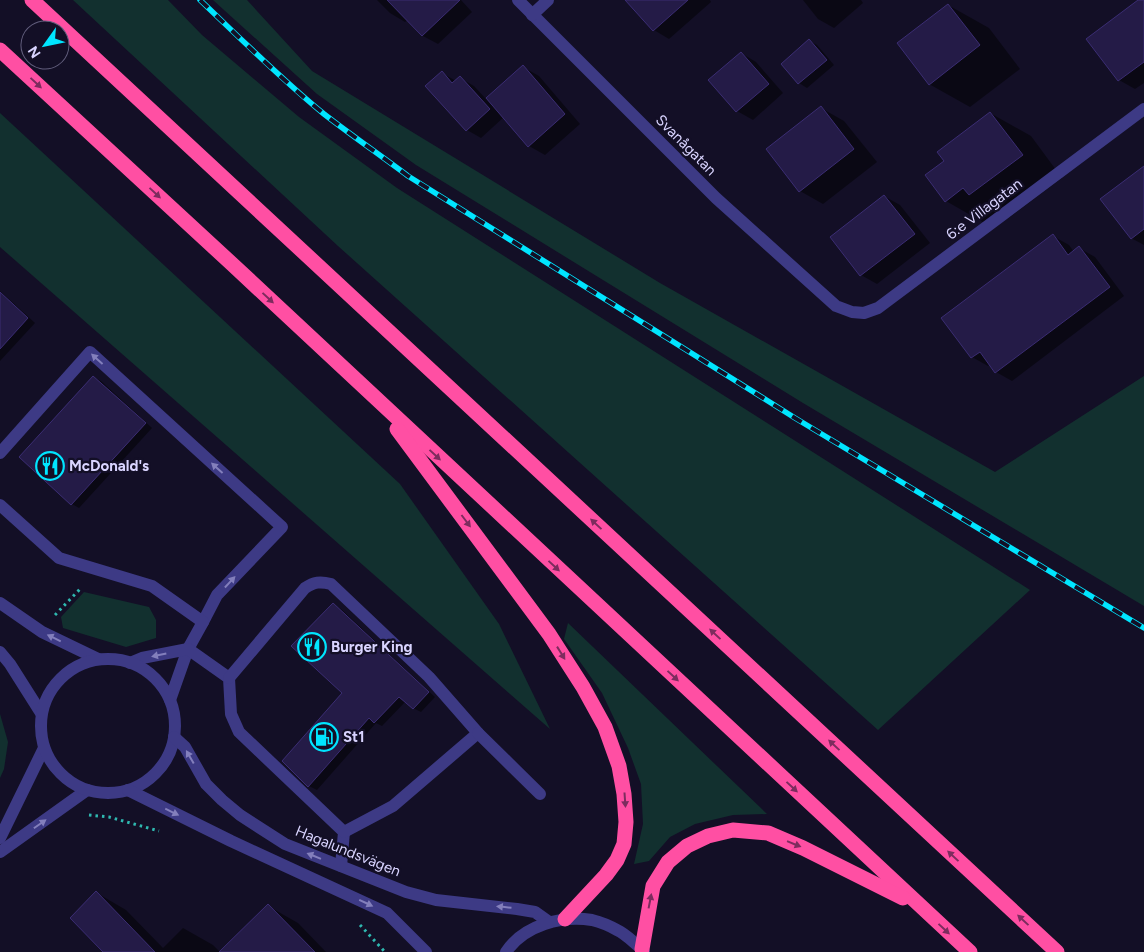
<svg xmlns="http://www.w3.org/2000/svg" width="1144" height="952" viewBox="0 0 1144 952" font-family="Figtree,sans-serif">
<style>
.green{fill:#12302f}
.shadow{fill:#0007}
.building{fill:#241b47;stroke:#3b2d73}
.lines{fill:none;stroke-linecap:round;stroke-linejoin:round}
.path{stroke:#2fb8b0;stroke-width:3;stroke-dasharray:2.5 4;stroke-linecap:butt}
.service{stroke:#3d3a85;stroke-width:12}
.minor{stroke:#3d3a85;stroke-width:12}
.tertiary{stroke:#3d3a85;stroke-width:12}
.motorway{stroke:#ff4fa3;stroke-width:15}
.rail-casing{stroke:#00e5ff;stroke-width:5.5}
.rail{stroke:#130f26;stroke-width:4;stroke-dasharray:11;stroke-linecap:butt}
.oneway{fill:#7d2c5e}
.oneway2{fill:#837fbc}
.labels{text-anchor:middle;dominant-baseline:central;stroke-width:4.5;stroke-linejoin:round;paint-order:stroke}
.street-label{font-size:15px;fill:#d9d4ff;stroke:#130f26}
.poi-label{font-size:15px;font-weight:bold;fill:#d9d4ff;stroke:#130f26;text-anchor:start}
</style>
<rect width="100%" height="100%" fill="#130f26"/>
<!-- green -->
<g class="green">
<path d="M73 0H168L202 35 299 117 397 188 1030 590 878 730 338 246Z"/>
<path d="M213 0H247L312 71 660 283 995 472 1144 376V606L803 403 416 165 317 94 224 10Z"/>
<path d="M0 113 400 484 499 624 550 729 0 247Z"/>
<path d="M84 592 149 607 156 620V638L126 647 63 628 61 617Z"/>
<path d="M568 623 767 814 733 815 695 824 670 837 649 861 634 864 643 824 641 784 628 748 602 693 564 639Z"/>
<path d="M0 714 8 742 4 769 0 778Z"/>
</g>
<!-- shadow -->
<g class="shadow">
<path d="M377 0H461L472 12 438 44 423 36 408 20 405 22 390 13Z"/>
<path d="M627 0H710L711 2 669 39 654 30Z"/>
<path d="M803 0H861L863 3 834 28 818 19Z"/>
<path d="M1140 0 1144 2V83L1135 89 1119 80 1088 39Z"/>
<path d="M948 5 989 28 1020 69 970 107 929 84Z"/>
<path d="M810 41 817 45 834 65 807 88 799 83 783 64Z"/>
<path d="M741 53 756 62 783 93 753 120 737 111Z"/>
<path d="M523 67 539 76 580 124 545 155 529 146 504 117 481 138 467 130 427 86 442 73 456 81 460 78 474 86 486 99Z"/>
<path d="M821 108 844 121 877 162 823 204 800 191 768 149Z"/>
<path d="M990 113 1031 136 1062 178 1010 217 1002 212 986 224 946 201V162Z"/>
<path d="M1144 168V245L1131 238Z"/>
<path d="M884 196 900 205 930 243 877 284 861 275Z"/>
<path d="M1053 236 1069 245 1074 252 1079 248 1095 257 1124 296 1012 381 996 372 991 364 988 366 972 357 943 318Z"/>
<path d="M0 291 35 323 0 361Z"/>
<path d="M93 377 101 381 152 428 79 508 72 504Z"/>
<path d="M333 605 341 609 435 697 421 712 413 708 406 701 382 726 376 723 317 790 309 786 283 761 344 693Z"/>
<path d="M97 893 126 910 163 948 183 928 213 945 220 952H105Z"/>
<path d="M268 906 298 923 326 952H221Z"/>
</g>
<!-- building -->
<g class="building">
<path d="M387 0H460L422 36Z"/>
<path d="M625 0H688L653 31Z"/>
<path d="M1138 0H1144V62L1118 81 1086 39Z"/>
<path d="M948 4 980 45 929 85 897 43Z"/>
<path d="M809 39 827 60 798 84 781 64Z"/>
<path d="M741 52 769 84 736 112 708 80Z"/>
<path d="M523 65 565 114 528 147 486 98Z"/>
<path d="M442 71 452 83 460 76 490 109 466 131 425 86Z"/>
<path d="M821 106 854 149 799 192 766 149Z"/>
<path d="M990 112 1023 155 969 195 963 188 945 202 925 175 944 161 937 152Z"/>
<path d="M1144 166V229L1131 239 1100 199Z"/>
<path d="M884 195 915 234 860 276 830 237Z"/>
<path d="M1053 234 1068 255 1079 246 1110 287 995 373 980 352 971 358 941 318Z"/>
<path d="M0 292 28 318 0 349Z"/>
<path d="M93 376 146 423 71 505 19 457Z"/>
<path d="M333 603 429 692 413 709 399 697 374 723 369 718 308 787 282 761 342 693 291 646Z"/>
<path d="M96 891 155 952H103L70 918Z"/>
<path d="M268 904 315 952H219Z"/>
</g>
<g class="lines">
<!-- path -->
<g class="path">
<path d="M55 615 82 587"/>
<path d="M89 815 109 817 159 831"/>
<path d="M360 925 385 952"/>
</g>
<!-- service -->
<g class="service">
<path d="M0 453 90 352 282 527 217 595 203 622"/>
<path d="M0 505 59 558 152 586 203 622 188 649 170 700"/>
<path d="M130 663 142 658 188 649 229 678 231 714 239 732 344 832 341 866"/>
<path d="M229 678 305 588C314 582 320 581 331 584L429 677 478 733 393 806 344 832"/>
<path d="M478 733 540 794"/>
</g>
<!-- minor -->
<g class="minor">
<path d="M518 0 716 198 836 306 852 312 864 313 878 308 1144 109"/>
<path d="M532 15 548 0"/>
<path d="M0 838 44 748"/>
<path d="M0 852 87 790"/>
</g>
<!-- tertiary -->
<g class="tertiary">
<path d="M0 603 42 632 98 659"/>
<path d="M0 652 10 664 41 713"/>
<circle cx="108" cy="726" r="67"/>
<path d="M174 737 185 747 206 784 222 800 240 815 285 844 406 892 436 900 517 909 535 912 549 922"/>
<path d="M128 790 231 841 387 913 426 952"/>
<path d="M506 952C524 925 562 915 592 920 600 922 610 926 617 930 626 934 634 943 642 949L644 952"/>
</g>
<!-- motorway -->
<g class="motorway">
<path d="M32 0 1057 952"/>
<path d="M0 50 232 264 970 952"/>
<path d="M397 429 549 634 583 687 605 727 619 766 624 794 626 822 624 844 617 860 606 875 565 919"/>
<path d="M642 949 653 886 668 862 687 846 708 836 733 830 768 833 803 848 903 898"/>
</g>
<defs>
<path id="rail" d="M200 0C241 39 281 79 324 114 351 135 380 155 408 176L795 418 1144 628"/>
</defs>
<!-- rail casing -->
<use href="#rail" class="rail-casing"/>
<!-- rail -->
<use href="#rail" class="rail"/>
</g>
<!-- one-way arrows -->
<defs><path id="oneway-solid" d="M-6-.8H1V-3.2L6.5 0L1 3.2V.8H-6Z" transform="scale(1.25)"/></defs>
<g class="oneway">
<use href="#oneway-solid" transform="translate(36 83) rotate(43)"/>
<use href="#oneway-solid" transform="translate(155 193) rotate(43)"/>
<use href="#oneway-solid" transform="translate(268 298) rotate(43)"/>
<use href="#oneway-solid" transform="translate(435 455) rotate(43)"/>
<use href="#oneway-solid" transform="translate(466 521) rotate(53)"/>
<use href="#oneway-solid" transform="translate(596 524) rotate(-137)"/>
<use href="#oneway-solid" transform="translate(554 566) rotate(43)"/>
<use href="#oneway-solid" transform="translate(715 634) rotate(-137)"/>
<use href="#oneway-solid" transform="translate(561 653) rotate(58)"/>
<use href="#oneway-solid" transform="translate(673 676) rotate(43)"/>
<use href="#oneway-solid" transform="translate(834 745) rotate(-137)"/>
<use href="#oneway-solid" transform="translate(792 787) rotate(43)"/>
<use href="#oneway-solid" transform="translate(625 800) rotate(86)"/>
<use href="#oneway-solid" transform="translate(794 844) rotate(22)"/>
<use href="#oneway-solid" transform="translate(953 856) rotate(-137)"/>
<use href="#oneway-solid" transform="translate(650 901) rotate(-79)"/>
<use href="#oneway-solid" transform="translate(1023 920) rotate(-137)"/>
<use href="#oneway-solid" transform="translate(944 929) rotate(43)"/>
</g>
<g class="oneway2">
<use href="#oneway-solid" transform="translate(97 359) rotate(-138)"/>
<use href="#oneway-solid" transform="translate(217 468) rotate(-138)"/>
<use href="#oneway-solid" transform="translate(230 582) rotate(-47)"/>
<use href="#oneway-solid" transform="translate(54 638) rotate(-154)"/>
<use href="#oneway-solid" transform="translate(159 655) rotate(168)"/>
<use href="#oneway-solid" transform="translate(190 757) rotate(-120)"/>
<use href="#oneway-solid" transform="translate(172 812) rotate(26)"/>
<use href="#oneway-solid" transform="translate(40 824) rotate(-35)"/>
<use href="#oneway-solid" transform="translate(314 856) rotate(-158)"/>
<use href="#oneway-solid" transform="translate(366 903) rotate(25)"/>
<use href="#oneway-solid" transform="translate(504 907) rotate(-174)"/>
</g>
<!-- icons -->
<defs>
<symbol id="restaurant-ring" viewBox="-11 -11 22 22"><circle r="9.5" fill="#130f26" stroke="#00e5ff" stroke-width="1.5"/><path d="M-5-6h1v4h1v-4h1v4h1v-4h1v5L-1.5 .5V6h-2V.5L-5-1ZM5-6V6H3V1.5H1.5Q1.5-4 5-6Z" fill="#00e5ff"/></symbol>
<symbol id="fuel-ring" viewBox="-11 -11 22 22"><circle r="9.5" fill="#130f26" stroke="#00e5ff" stroke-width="1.5"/><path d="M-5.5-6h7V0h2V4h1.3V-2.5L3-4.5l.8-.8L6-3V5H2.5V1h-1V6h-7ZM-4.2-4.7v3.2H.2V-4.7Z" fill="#00e5ff"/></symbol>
</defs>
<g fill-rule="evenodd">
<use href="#restaurant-ring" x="34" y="450" width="32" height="32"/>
<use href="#restaurant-ring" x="296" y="631" width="32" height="32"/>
<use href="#fuel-ring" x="308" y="721" width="32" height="32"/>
</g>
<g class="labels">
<!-- street labels -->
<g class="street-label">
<text transform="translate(686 145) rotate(45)">Svanågatan</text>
<text transform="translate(984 209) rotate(-37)">6:e Villagatan</text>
<text transform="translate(348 851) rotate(22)">Hagalundsvägen</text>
</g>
<!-- poi labels -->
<g class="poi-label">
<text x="69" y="466">McDonald's</text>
<text x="331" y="647">Burger King</text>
<text x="343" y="737">St1</text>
</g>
</g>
<!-- north arrow -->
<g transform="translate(45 45) rotate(237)"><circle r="24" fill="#130f26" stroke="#625e7d"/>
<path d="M0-4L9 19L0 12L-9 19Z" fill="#00e5ff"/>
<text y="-8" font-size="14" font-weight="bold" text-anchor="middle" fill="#d9d4ff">N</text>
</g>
</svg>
